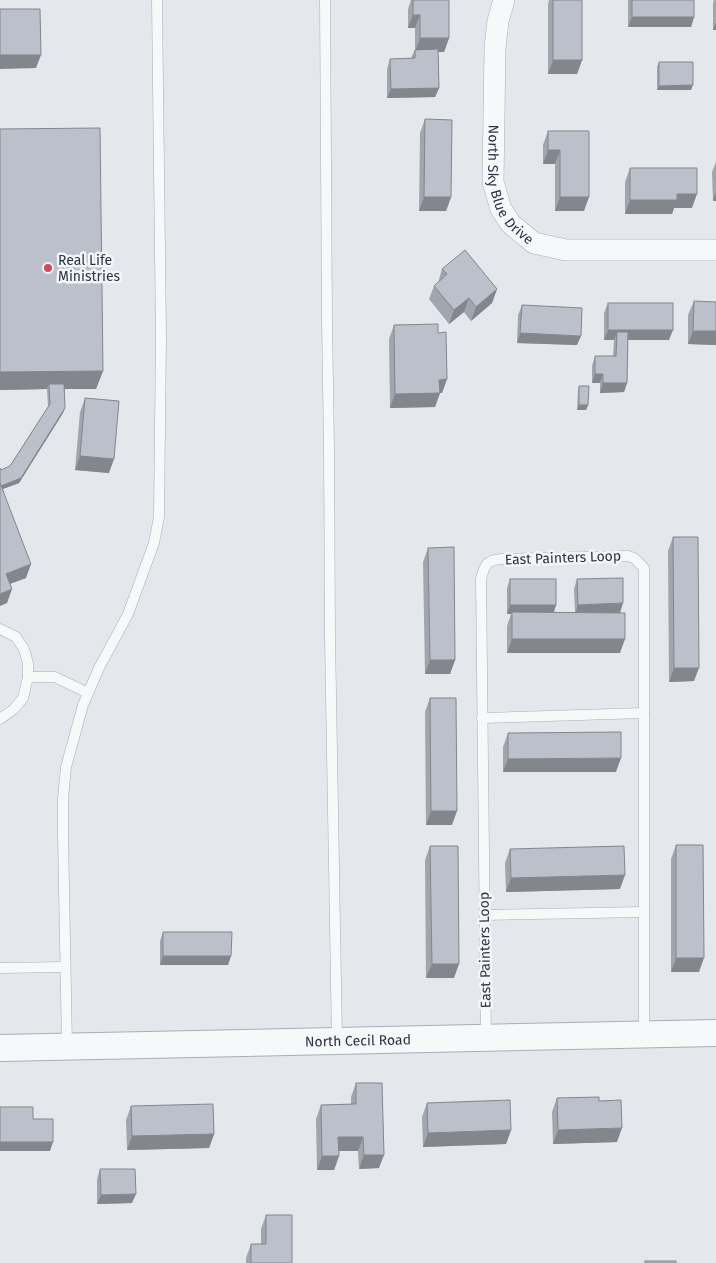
<svg xmlns="http://www.w3.org/2000/svg" width="716" height="1263" viewBox="0 0 716 1263" font-family="'Fira Sans',sans-serif">
<style>
.lines{fill:none;stroke-linecap:round;stroke-linejoin:round}
.service-casing{stroke:#a9aeb7;stroke-width:11}
.minor-casing{stroke:#a9aeb7;stroke-width:22}
.tertiary-casing{stroke:#a9aeb7;stroke-width:28}
.service{stroke:#f7f8fa;stroke-width:10}
.minor{stroke:#f7f8fa;stroke-width:21}
.tertiary{stroke:#f7f8fa;stroke-width:26}
.wall{fill:#a1a5ae}
.shaded-wall{fill:#83868d}
.building{fill:#bbc0ca;stroke:#83868d}
.poi-dot{fill:#d1495b;stroke:#f4f6f9;stroke-width:2}
.labels{text-anchor:middle;dominant-baseline:central;stroke-width:5;stroke-linejoin:round;paint-order:stroke}
.street-label{font-size:14px;fill:#2b3445;stroke:#f4f6f9}
.poi-label{font-size:14px;fill:#2b3445;stroke:#f4f6f9;text-anchor:start}
</style>
<rect width="100%" height="100%" fill="#e4e7ec"/>
<g class="lines">
<defs>
<g id="service">
<path d="M325 0 327 321 329 449 330 637 337 1040"/>
<path d="M0 629 16 637 24 649 28 663V677L23 698 14 709 0 719"/>
<path d="M28 677H55L88 693"/>
<path d="M482 718 644 713"/>
<path d="M485 915 644 912"/>
<path d="M0 968 64 967"/>
<path d="M486 1037 481 579C485 565 485 561 501 559L628 556 634 558 644 568V1034"/>
<path d="M67 1046 63 835V798L66 767 83 705 99 668 128 614 154 543 159 517 161 337 157 0"/>
</g>
<g id="minor">
<path id="s1" d="M504 0 498 21 495 48 493 182 501 209 511 224 534 243 566 250H716"/>
</g>
<g id="tertiary">
<path id="s2" d="M0 1048 716 1033"/>
</g>
</defs>
<!-- service casing -->
<use href="#service" class="service-casing"/>
<!-- minor casing -->
<use href="#minor" class="minor-casing"/>
<!-- tertiary casing -->
<use href="#tertiary" class="tertiary-casing"/>
<!-- service -->
<use href="#service" class="service"/>
<!-- minor -->
<use href="#minor" class="minor"/>
<!-- tertiary -->
<use href="#tertiary" class="tertiary"/>
</g>
<!-- wall -->
<g class="wall">
<path d="M411 0H449V38L444 52H438L439 88 435 97 387 98V69L390 59 411 58 415 50V28H408V9Z"/>
<path d="M549 0H582V60L577 74H548V5Z"/>
<path d="M628 0H694V17L691 27H628Z"/>
<path d="M714 0H716V30H713V3Z"/>
<path d="M659 62 691 90H657V67Z"/>
<path d="M425 119 451 197 446 211H419L420 133Z"/>
<path d="M0 129 103 371 96 389H65L63 413 19 483 3 489 26 578 10 584 7 603 1 470 10 466 48 407 47 389 0 390Z"/>
<path d="M548 131H589L584 211H555V164H543V145Z"/>
<path d="M716 162V201H713L712 172Z"/>
<path d="M630 168 692 208H674L672 214H625V182Z"/>
<path d="M442 269 497 289 492 303 471 321 464 312 449 324 429 299 434 286 438 283Z"/>
<path d="M694 301 716 302V345L688 344V315Z"/>
<path d="M608 303 669 340H628L627 383 624 392 600 393V383H592V366L595 356H613L614 340H604V313Z"/>
<path d="M522 305 577 345 517 343 518 315Z"/>
<path d="M394 325 438 333 447 379 442 393H440L435 407 390 408 389 339Z"/>
<path d="M579 386 588 405 586 410H577L578 391Z"/>
<path d="M85 398 109 473 75 470 80 412Z"/>
<path d="M673 537 694 681 669 682 668 551Z"/>
<path d="M428 548 455 660 450 674H425L423 562Z"/>
<path d="M510 579 556 605 554 612H575L574 589 577 579 620 613V653H507V626L511 614H507V588Z"/>
<path d="M430 698 452 825H426L425 712Z"/>
<path d="M508 733 616 772H503V747Z"/>
<path d="M676 845 699 972H671V859Z"/>
<path d="M430 846 454 978H426L425 860Z"/>
<path d="M510 849 620 889 506 892 505 863Z"/>
<path d="M163 932 231 956 228 965H160V941Z"/>
<path d="M356 1083 379 1168 359 1169 358 1151H339V1156L334 1170H317L316 1119 321 1105 351 1104V1097Z"/>
<path d="M557 1098 599 1101 617 1142 553 1144 552 1112Z"/>
<path d="M427 1103 511 1130 506 1144 423 1147 422 1117Z"/>
<path d="M131 1106 214 1134 209 1148 127 1150 126 1120Z"/>
<path d="M100 1169 132 1203 97 1204V1179Z"/>
<path d="M266 1215 292 1263H246V1258L251 1244H261V1229Z"/>
</g>
<!-- shaded-wall -->
<g class="shaded-wall">
<path d="M413 15H420L415 28H408Z"/>
<path d="M632 17H694L691 27H628Z"/>
<path d="M716 22V30H713Z"/>
<path d="M420 38H449L444 52H415Z"/>
<path d="M0 55H41L36 68 0 69Z"/>
<path d="M553 60H582L577 74H548Z"/>
<path d="M693 85 691 90H657L659 86Z"/>
<path d="M439 88 435 97 387 98 391 89Z"/>
<path d="M548 150H560L555 164H543Z"/>
<path d="M716 191V201H713Z"/>
<path d="M677 194H697L692 208H674L672 214H625L630 200Z"/>
<path d="M424 197H451L446 211H419Z"/>
<path d="M560 197H589L584 211H555Z"/>
<path d="M497 289 492 303 471 321 476 307Z"/>
<path d="M469 298 464 312 449 324 454 310Z"/>
<path d="M608 330H673L669 340H616L617 332 614 340H604Z"/>
<path d="M693 331H716V345L688 344Z"/>
<path d="M520 333 581 336 577 345 517 343Z"/>
<path d="M103 371 96 389H49V384L47 389 0 390V372Z"/>
<path d="M595 374H603L600 383H592Z"/>
<path d="M447 379 442 393H435H440L435 407 390 408 395 394 439 380Z"/>
<path d="M603 383H627L624 392 600 393Z"/>
<path d="M579 405H588L586 410H577Z"/>
<path d="M65 408 63 413 19 483 0 490V486Z"/>
<path d="M80 456 114 459 109 473 75 470Z"/>
<path d="M31 564 26 578 1 587 6 574Z"/>
<path d="M12 589 7 603 0 606V594Z"/>
<path d="M623 603 620 613 575 614 578 605Z"/>
<path d="M510 605H556L553 614 512 612 511 614H507Z"/>
<path d="M512 639H625L620 653H507Z"/>
<path d="M430 660H455L450 674H425Z"/>
<path d="M674 668H699L694 681 669 682Z"/>
<path d="M621 758 616 772H503L508 759Z"/>
<path d="M431 811H457L452 825H426Z"/>
<path d="M625 875 620 889 506 892 511 878Z"/>
<path d="M163 956H231L228 965H160Z"/>
<path d="M676 958H704L699 972H671Z"/>
<path d="M432 964H459L454 978H426Z"/>
<path d="M622 1128 617 1142 553 1144 558 1130Z"/>
<path d="M511 1130 506 1144 423 1147 428 1133Z"/>
<path d="M214 1134 209 1148 127 1150 132 1136Z"/>
<path d="M338 1137H363L358 1151H333Z"/>
<path d="M0 1142H53L50 1151H0Z"/>
<path d="M364 1155H384L379 1168 359 1169Z"/>
<path d="M322 1156H339L334 1170H317Z"/>
<path d="M136 1194 132 1203 97 1204 101 1195Z"/>
</g>
<!-- building -->
<g class="building">
<path d="M413 0H449V38H420V15H413Z"/>
<rect x="553" y="0" width="29" height="60"/>
<rect x="632" y="0" width="62" height="17"/>
<path d="M0 9H40L41 55H0Z"/>
<path d="M438 49 439 88 391 89 390 59 415 58V50Z"/>
<path d="M659 62H693V85L659 86Z"/>
<path d="M425 119 452 120 451 197H424Z"/>
<path d="M100 128 103 371 0 372V129Z"/>
<path d="M548 131H589V197H560V150H548Z"/>
<path d="M630 168H697V194H677V200H630Z"/>
<path d="M465 250 497 289 476 307 469 298 454 310 434 286 447 274 442 269Z"/>
<path d="M694 301 716 302V331H693Z"/>
<rect x="608" y="303" width="65" height="27"/>
<path d="M522 305 582 308 581 336 520 333Z"/>
<path d="M438 324V333L446 332 447 379 439 380 440 393 395 394 394 325Z"/>
<path d="M617 332H628L627 383H603V374H595V356H616Z"/>
<path d="M49 384H64L65 408 21 478 1 486 0 483V468L1 470 10 466 50 404Z"/>
<path d="M579 386H589L588 405H579Z"/>
<path d="M85 398 119 401 114 459 80 456Z"/>
<path d="M0 483 31 564 6 574 12 589 0 594Z"/>
<path d="M673 537H698L699 668H674Z"/>
<path d="M454 547 455 660H430L428 548Z"/>
<path d="M623 578V603L578 605 577 579Z"/>
<rect x="510" y="579" width="46" height="26"/>
<path d="M512 612 625 613V639H512Z"/>
<path d="M430 698H456L457 811H431Z"/>
<path d="M621 732V758L508 759V733Z"/>
<path d="M676 845H703L704 958H676Z"/>
<path d="M430 846H458L459 964H432Z"/>
<path d="M624 846 625 875 511 878 510 849Z"/>
<path d="M163 932H232L231 956H163Z"/>
<path d="M356 1083H382L384 1155H364L363 1137H338L339 1156H322L321 1105 356 1104Z"/>
<path d="M599 1097V1101L621 1100 622 1128 558 1130 557 1098Z"/>
<path d="M510 1100 511 1130 428 1133 427 1103Z"/>
<path d="M213 1104 214 1134 132 1136 131 1106Z"/>
<path d="M0 1107H33V1119H53V1142H0Z"/>
<path d="M100 1169H135L136 1194 101 1195Z"/>
<path d="M266 1215H292V1263H251V1244H266Z"/>
<rect x="645" y="1261" width="31" height="2"/>
</g>
<!-- markers -->
<circle class="poi-dot" cx="48" cy="268" r="5"/>
<g class="labels">
<!-- street labels -->
<g class="street-label">
<text stroke="none"><textPath href="#s1" startOffset="191">North Sky Blue Drive</textPath></text>
<text transform="translate(563 558) rotate(-2)">East Painters Loop</text>
<text transform="translate(485 950) rotate(-91)">East Painters Loop</text>
<text stroke="none"><textPath href="#s2" startOffset="358">North Cecil Road</textPath></text>
</g>
<!-- poi labels -->
<g class="poi-label">
<text x="58" y="260">Real Life<tspan x="58" dy="16">Ministries</tspan></text>
</g>
</g>
</svg>
